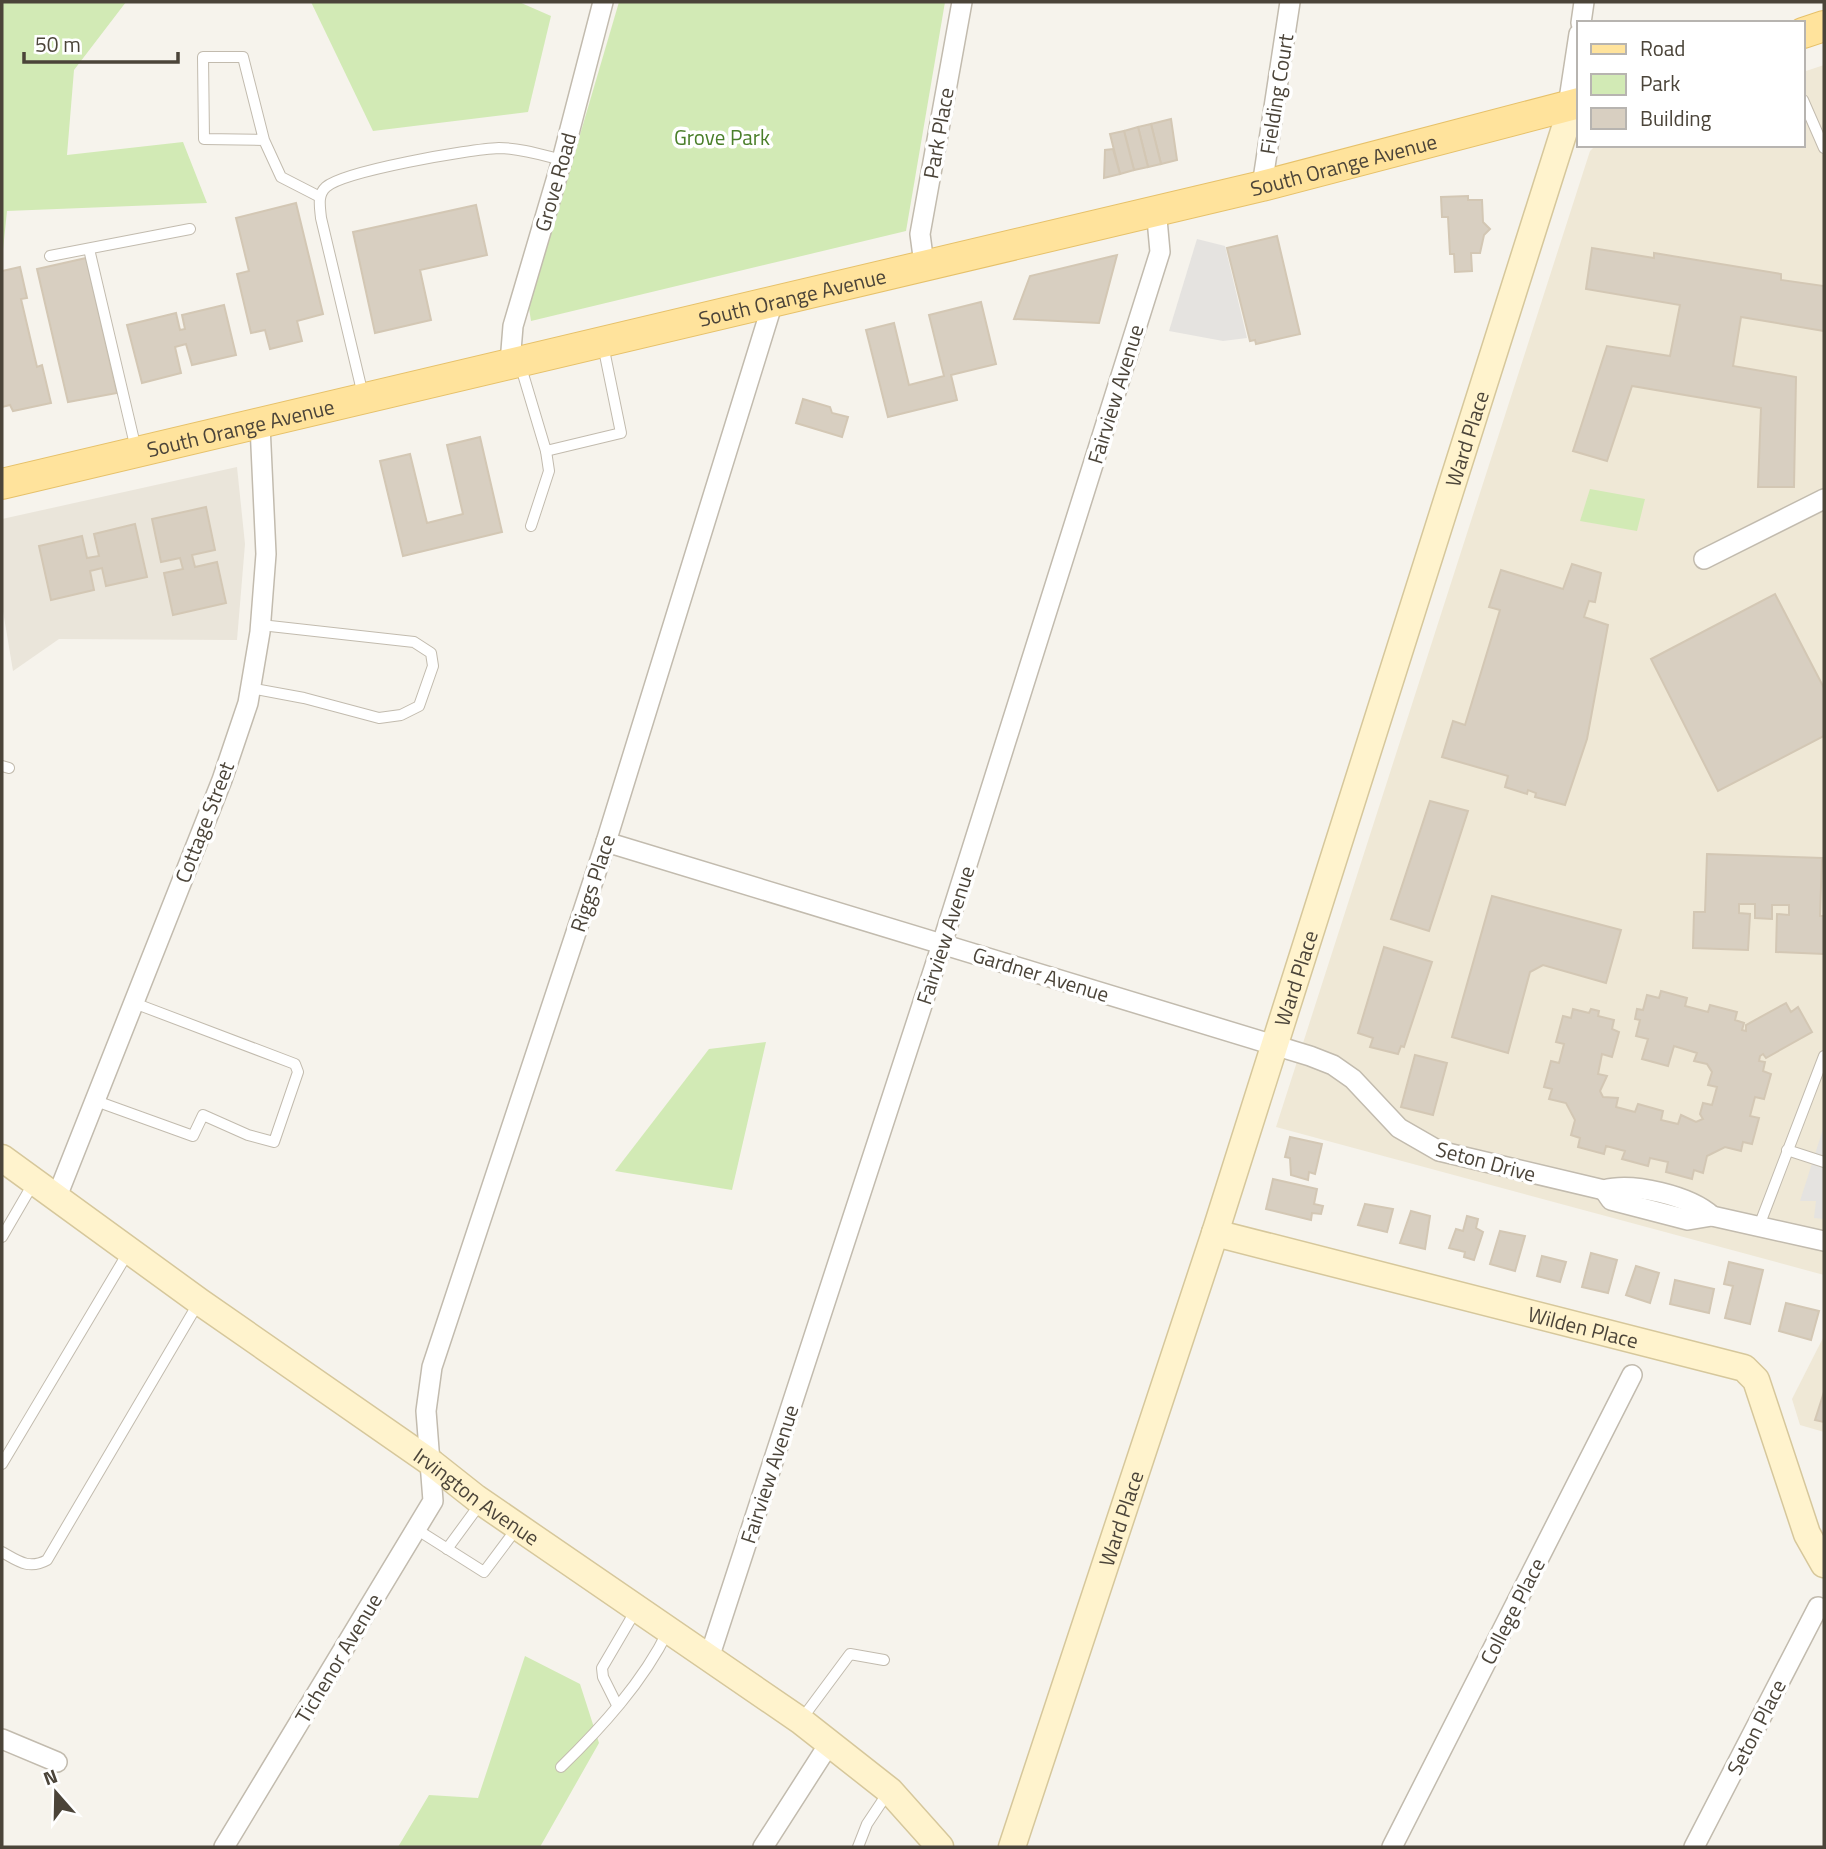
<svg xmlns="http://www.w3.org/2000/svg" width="1826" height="1849" viewBox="0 0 1826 1849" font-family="'Titillium Web',sans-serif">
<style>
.residential{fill:#eae5da}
.education{fill:#efe8d6}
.green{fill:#d2eab5}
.parking{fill:#e5e3e0}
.building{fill:#d8cfc1;stroke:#d3c7b4;stroke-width:2}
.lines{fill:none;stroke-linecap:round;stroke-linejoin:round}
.lane-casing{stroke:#c2bbae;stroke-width:12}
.street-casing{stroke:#c2bbae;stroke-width:22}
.secondary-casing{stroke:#d6c79b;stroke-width:29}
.primary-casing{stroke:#e6c16a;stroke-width:32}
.lane{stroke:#fff;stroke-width:10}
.street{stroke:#fff;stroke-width:19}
.secondary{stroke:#fff3cd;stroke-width:26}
.primary{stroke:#ffe39c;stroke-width:30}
.labels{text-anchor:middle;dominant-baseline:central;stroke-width:7;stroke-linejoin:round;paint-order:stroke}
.street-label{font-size:21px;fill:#4b4439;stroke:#fff}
.park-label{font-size:21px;fill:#4a7f2a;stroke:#fff}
</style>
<rect width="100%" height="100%" fill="#f6f3ec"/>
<!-- residential -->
<path class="residential" d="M237 467 245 544 237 640 59 639 13 671 2 605V519Z"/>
<!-- education -->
<g class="education">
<path d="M1824 65V1275L1276 1127 1590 151 1596 145H1803V72Z"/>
<path d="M1824 1336V1432L1800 1425 1792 1399Z"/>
</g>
<!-- green -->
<g class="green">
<path d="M2 2H126L74 70 67 155 183 142 207 203 7 211 2 259Z"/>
<path d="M311 2H519L551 16 528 112 373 131Z"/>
<path d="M619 2H945L906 231 531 321 529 308Z"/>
<path d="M1590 489 1645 499 1637 531 1580 521Z"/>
<path d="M766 1042 732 1190 615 1171 709 1049Z"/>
<path d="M525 1656 580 1684 599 1743 540 1847H398L429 1795 478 1798Z"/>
</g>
<!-- parking -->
<g class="parking">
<path d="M1197 239 1225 246 1247 338 1223 341 1169 331Z"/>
<path d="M1824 1126V1219L1814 1218 1816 1201H1800Z"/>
</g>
<!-- building -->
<g class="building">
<path d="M1171 119 1177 160 1161 164 1151 124Z"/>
<path d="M1151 124 1161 164 1148 167 1138 127Z"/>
<path d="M1138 127 1148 167 1134 170 1124 131Z"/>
<path d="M1124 131 1134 170 1120 174 1110 134Z"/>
<path d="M1113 149 1120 174 1104 178 1105 150Z"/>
<path d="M1468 196V200H1482L1483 222 1490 229 1484 235 1480 253H1471L1472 271 1455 272 1454 254H1450L1448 217H1442L1441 197Z"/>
<path d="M296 203 323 314 297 321 302 341 270 349 265 330 251 333 237 274 249 271 236 218Z"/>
<path d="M476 205 487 255 420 270 431 320 375 333 353 232Z"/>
<path d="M1277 236 1300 334 1256 344 1255 340 1250 341 1227 248Z"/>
<path d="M1592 248 1654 258V253L1781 274V280L1824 286V331L1741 317 1733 366 1796 377 1794 487H1758L1761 408 1632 386 1607 461 1573 451 1607 346 1670 356 1680 305 1586 289Z"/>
<path d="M1117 255 1099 323 1014 319 1030 276Z"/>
<path d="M86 258 117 393 68 402 37 269Z"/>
<path d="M20 267 27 298 21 299 37 367 42 365 51 403 13 411 10 405 2 407V271Z"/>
<path d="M981 302 996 364 951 375 957 400 888 417 866 330 894 323 909 385 944 376 929 315Z"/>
<path d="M224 305 236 355 192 365 186 344 175 347 181 373 142 383 127 325 176 313 180 330 185 329 182 315Z"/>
<path d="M803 399 830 407 832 413 848 417 842 437 796 423Z"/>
<path d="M480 437 502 532 403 556 380 461 410 454 427 523 463 514 447 445Z"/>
<path d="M206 507 215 550 192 555 195 567 217 562 226 603 173 615 164 573 183 569 180 558 161 562 152 519Z"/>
<path d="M135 524 147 577 106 586 102 568 90 571 94 590 51 600 39 546 82 536 87 558 99 556 94 534Z"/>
<path d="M1572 564 1601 573 1595 602 1589 601 1584 617 1608 625 1587 739 1565 805 1535 797 1536 793 1528 790 1527 794 1505 787 1508 776 1442 757 1453 721 1465 725 1500 610 1489 607 1501 570 1563 589Z"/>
<path d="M1775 594 1824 688V736L1718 791 1651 659Z"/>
<path d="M1430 801 1468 811 1429 931 1391 919Z"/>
<path d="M1707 854 1822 858 1820 916H1824V954L1776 952 1777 914 1789 915V905H1772V919L1755 918V904H1739V913L1750 914 1748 950 1693 948 1694 912H1705Z"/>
<path d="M1492 896 1621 930 1606 983 1543 965 1530 972 1508 1053 1452 1037Z"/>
<path d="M1384 947 1432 962 1404 1047 1401 1046 1398 1054 1370 1047 1373 1038 1358 1033Z"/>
<path d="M1661 991 1687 998 1685 1006 1708 1012 1710 1005 1737 1012 1735 1020 1744 1023 1742 1030 1746 1031V1025L1786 1003 1791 1012 1798 1007 1812 1032 1766 1058 1763 1054 1760 1056 1759 1061 1765 1062 1763 1071 1771 1074 1764 1099 1755 1097 1750 1116 1759 1118 1752 1144 1743 1142 1741 1151 1725 1147 1707 1156 1703 1173 1694 1170 1692 1179 1666 1172 1668 1162 1650 1158 1648 1166 1622 1159 1625 1151 1606 1146 1604 1154 1578 1147 1580 1138 1571 1135 1575 1120 1566 1103 1549 1099 1552 1089 1544 1087 1551 1061 1559 1063 1564 1044 1556 1042 1563 1016 1571 1018 1573 1009 1589 1013 1591 1009 1599 1011 1598 1016 1614 1020 1612 1029 1619 1032 1612 1057 1602 1054 1598 1074 1607 1076 1600 1091 1603 1097 1618 1098 1616 1107 1635 1112 1638 1104 1663 1111 1661 1120 1678 1124 1681 1115 1696 1122 1703 1119 1700 1114 1703 1103 1712 1105 1717 1087 1708 1085 1712 1072 1707 1064 1694 1061 1697 1053 1674 1046 1668 1066 1642 1059 1648 1039 1636 1036 1640 1020 1635 1019 1637 1009 1643 1010 1647 995 1659 998Z"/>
<path d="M1415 1055 1447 1063 1433 1115 1401 1107Z"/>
<path d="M1290 1137 1322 1144 1315 1174 1309 1172 1308 1180 1291 1175 1290 1158 1285 1157Z"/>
<path d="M1273 1179 1317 1189 1314 1204 1323 1206 1321 1214 1312 1213 1311 1220 1266 1209Z"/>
<path d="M1365 1204 1393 1209 1387 1232 1358 1225Z"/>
<path d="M1411 1211 1430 1216 1425 1249 1400 1243Z"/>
<path d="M1467 1216 1478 1219 1476 1228 1483 1232 1474 1260 1464 1257 1465 1252 1449 1248 1456 1229 1463 1231Z"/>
<path d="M1500 1231 1525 1236 1515 1271 1490 1264Z"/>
<path d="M1591 1253 1617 1260 1608 1293 1582 1287Z"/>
<path d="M1542 1256 1566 1262 1560 1282 1537 1276Z"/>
<path d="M1729 1262 1763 1270 1750 1324 1725 1318 1733 1286 1724 1284Z"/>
<path d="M1636 1266 1659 1273 1650 1303 1626 1295Z"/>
<path d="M1675 1280 1714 1289 1709 1313 1670 1304Z"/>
<path d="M1786 1303 1819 1311 1811 1340 1779 1331Z"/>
<path d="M1824 1392V1422L1815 1420Z"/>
</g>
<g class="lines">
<defs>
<g id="lane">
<path d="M1803 100 1824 148"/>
<path d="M264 140 204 139 203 57H243L264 140 281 177 320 197"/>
<path d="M89 249 136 449"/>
<path d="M50 256 190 229"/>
<path d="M520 364 546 451 621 433 603 345"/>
<path d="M363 395 321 218C320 207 317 195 326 187 344 171 470 149 499 148 520 148 542 155 562 160"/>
<path d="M531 526 549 471 546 451"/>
<path d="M250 688 304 698 379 718 401 715 419 706 433 666 431 653 414 642 261 625"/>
<path d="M2 766 9 768"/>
<path d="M96 1101 193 1136 203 1115 248 1135 274 1142 298 1072 295 1064 134 1003"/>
<path d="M1787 1150 1824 1162"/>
<path d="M1759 1226 1824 1056"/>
<path d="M2 1237 34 1182"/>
<path d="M2 1464 129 1251"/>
<path d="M416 1529 484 1572 517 1528"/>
<path d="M447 1549 480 1504"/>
<path d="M2 1552C18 1561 29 1570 47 1560L199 1302"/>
<path d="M617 1705 603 1677 602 1668 636 1610"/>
<path d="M801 1720 850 1654 884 1660"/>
<path d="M561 1767C601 1728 643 1682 668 1631"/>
<path d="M858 1847 867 1824 889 1791"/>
</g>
<g id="street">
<path d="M1581 23 1584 2"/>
<path d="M1568 106 1579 34"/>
<path d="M1262 186 1290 2"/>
<path d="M924 264 920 234 962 2"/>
<path d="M510 363 513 326 562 160 603 2"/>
<path d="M1704 559 1824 499"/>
<path d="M606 842 1310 1056 1333 1065 1353 1079 1399 1128 1439 1151 1604 1190C1633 1182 1690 1196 1712 1216"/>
<path d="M1604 1190 1611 1200 1688 1220 1712 1216 1824 1241"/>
<path d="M56 1199 222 780 248 703 260 632 266 554 260 425"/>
<path d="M709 1658 942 944 1160 252 1156 208"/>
<path d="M2 1739 57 1762"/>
<path d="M224 1847 433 1501 426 1411 432 1367 606 842 773 302"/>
<path d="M763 1847 829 1744"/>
<path d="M1392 1847 1632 1375"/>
<path d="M1694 1847 1818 1607"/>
</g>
<g id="secondary">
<path id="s1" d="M2 1158 200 1302 433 1464 476 1498 801 1721 890 1791 940 1847"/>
<path id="s2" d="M1215 1233 1744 1368 1756 1380 1807 1534 1824 1564"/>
<path id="s3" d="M1012 1847 1215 1233 1565 128 1568 106"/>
</g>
<g id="primary">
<path d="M1803 33 1824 26"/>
<path id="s4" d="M2 484 1262 186 1579 103"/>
</g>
</defs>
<!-- lane casing -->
<use href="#lane" class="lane-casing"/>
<!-- street casing -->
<use href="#street" class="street-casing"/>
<!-- secondary casing -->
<use href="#secondary" class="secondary-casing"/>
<!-- primary casing -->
<use href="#primary" class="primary-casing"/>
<!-- lane -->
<use href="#lane" class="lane"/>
<!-- street -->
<use href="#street" class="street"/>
<!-- secondary -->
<use href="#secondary" class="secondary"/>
<!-- primary -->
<use href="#primary" class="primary"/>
</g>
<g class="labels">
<!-- street labels -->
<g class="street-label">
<text transform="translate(1276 94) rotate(-81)">Fielding Court</text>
<text transform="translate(938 133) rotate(-80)">Park Place</text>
<text stroke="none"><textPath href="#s4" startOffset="1379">South Orange Avenue</textPath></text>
<text transform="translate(555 182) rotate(-74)">Grove Road</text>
<text stroke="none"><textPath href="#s4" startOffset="812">South Orange Avenue</textPath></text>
<text transform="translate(1115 394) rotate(-73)">Fairview Avenue</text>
<text stroke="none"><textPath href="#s4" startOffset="245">South Orange Avenue</textPath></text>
<text stroke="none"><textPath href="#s3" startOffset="1480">Ward Place</textPath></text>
<text transform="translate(204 822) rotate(-69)">Cottage Street</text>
<text transform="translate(592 883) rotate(-72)">Riggs Place</text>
<text transform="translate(945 935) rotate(-72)">Fairview Avenue</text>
<text transform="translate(1041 974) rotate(17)">Gardner Avenue</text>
<text stroke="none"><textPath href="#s3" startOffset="914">Ward Place</textPath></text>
<text transform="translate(1486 1161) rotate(15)">Seton Drive</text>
<text stroke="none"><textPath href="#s2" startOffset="380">Wilden Place</textPath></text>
<text transform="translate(769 1474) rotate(-72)">Fairview Avenue</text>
<text stroke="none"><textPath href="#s1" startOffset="583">Irvington Avenue</textPath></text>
<text stroke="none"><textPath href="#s3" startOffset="346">Ward Place</textPath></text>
<text transform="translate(1512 1611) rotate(-63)">College Place</text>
<text transform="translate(338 1658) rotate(-59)">Tichenor Avenue</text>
<text transform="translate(1756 1727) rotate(-63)">Seton Place</text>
</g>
<!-- park labels -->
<g class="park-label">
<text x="722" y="137">Grove Park</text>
</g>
</g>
<!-- border -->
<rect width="1826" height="1849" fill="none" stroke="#4b4439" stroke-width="7"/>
<!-- legend -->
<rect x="1577" y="21" width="228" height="126" fill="#ffffff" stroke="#b7b4b0" stroke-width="2"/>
<rect x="1591" y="44" width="35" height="10" fill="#ffe39c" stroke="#b7b4b0" stroke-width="2"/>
<text x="1640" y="56" font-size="21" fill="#4b4439">Road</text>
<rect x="1591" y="74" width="35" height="21" fill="#d2eab5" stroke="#b7b4b0" stroke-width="2"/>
<text x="1640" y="91" font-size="21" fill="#4b4439">Park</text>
<rect x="1591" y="108" width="35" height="21" fill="#d8cfc1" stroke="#b7b4b0" stroke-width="2"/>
<text x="1640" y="126" font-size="21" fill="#4b4439">Building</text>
<!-- north arrow -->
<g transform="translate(56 1793) rotate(340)" stroke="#ffffff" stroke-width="5" paint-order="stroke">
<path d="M0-5L12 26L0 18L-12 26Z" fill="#4b4439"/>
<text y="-10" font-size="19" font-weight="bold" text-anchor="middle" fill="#4b4439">N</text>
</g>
<!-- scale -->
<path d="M24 52v10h154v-10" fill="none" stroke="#4b4439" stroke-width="3.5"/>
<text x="35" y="52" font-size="21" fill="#4b4439" stroke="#ffffff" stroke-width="5" paint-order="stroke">50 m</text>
</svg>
